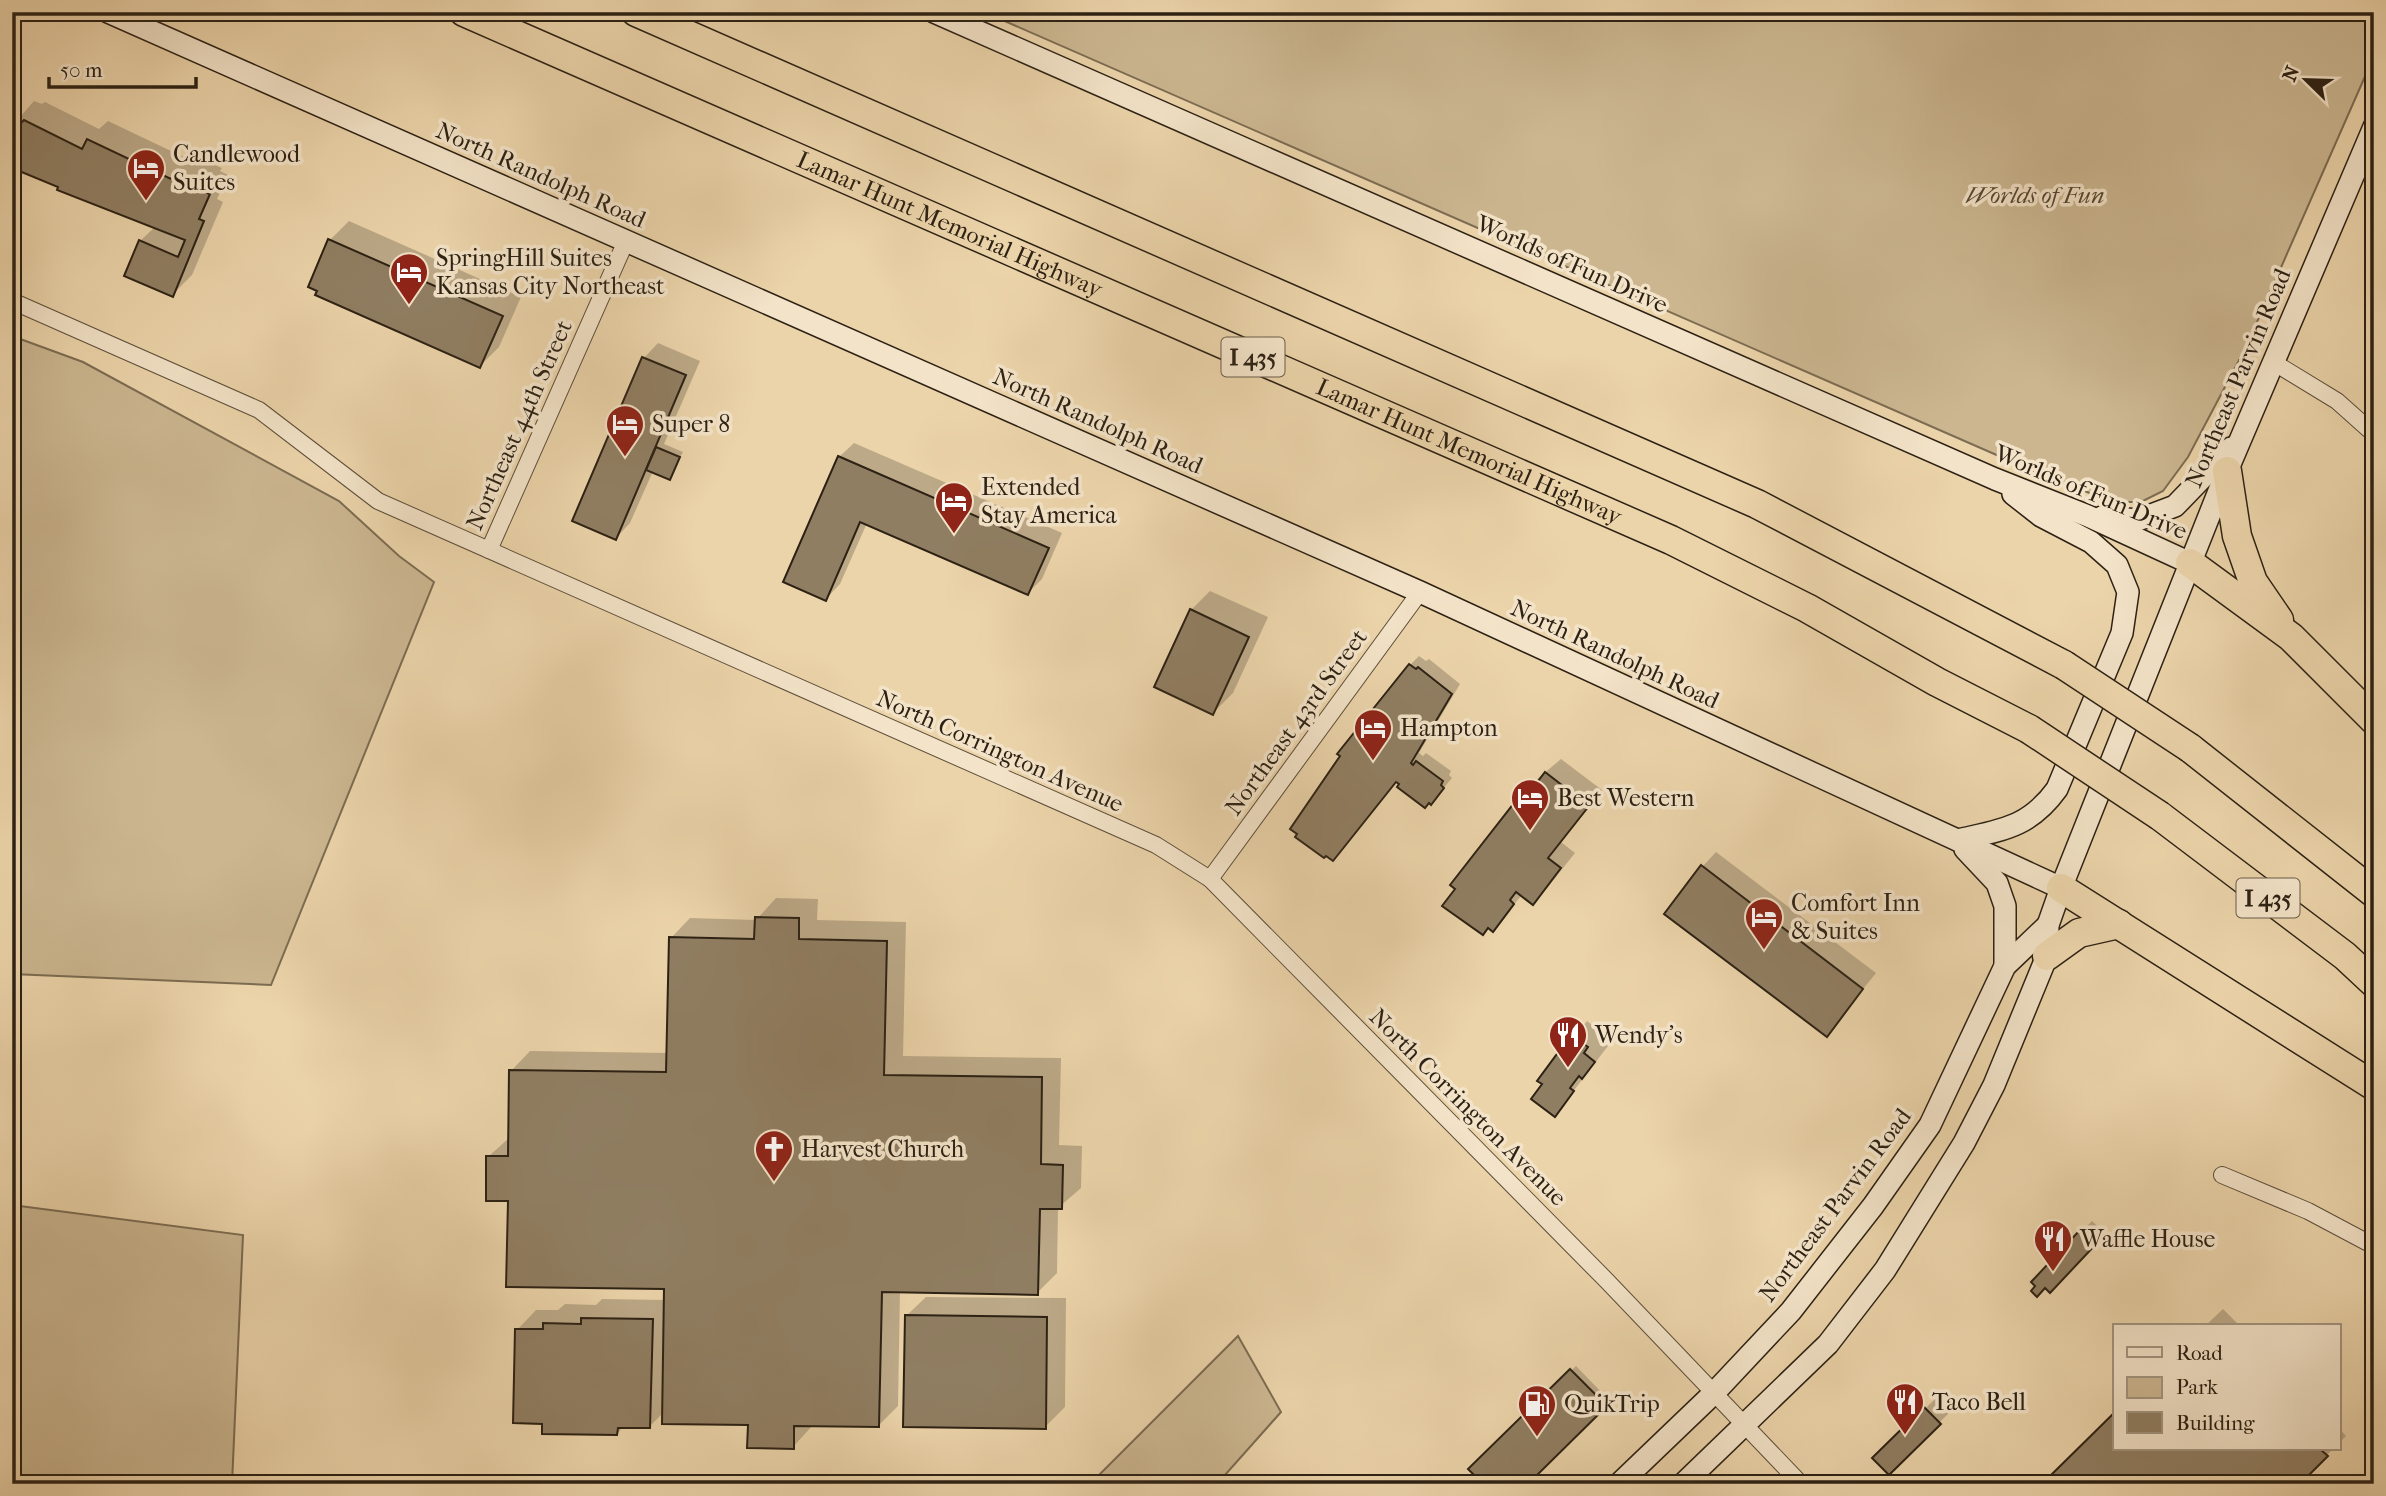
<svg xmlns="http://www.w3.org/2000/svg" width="2386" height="1496" viewBox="0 0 2386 1496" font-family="'IM FELL French Canon',serif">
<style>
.green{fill:#cbb690;stroke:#7c6c52;stroke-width:2}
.shadow{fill:#0003}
.building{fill:#907e62;stroke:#2c2114;stroke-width:2}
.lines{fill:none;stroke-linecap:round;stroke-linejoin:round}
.street-casing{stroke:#5c4e3a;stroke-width:18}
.secondary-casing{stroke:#2c2114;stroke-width:24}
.highway-casing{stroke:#2c2114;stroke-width:31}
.street{stroke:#f3e3c8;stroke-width:16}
.secondary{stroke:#f3e3c8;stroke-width:21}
.highway{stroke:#ecd4aa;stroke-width:28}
.highway-bridge-casing{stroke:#2c2114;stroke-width:31;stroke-linecap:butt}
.highway-bridge{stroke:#ecd4aa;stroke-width:28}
.labels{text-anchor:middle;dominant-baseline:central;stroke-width:7;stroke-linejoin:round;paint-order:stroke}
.shield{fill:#f3e3c8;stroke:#685b4a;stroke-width:2}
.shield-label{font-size:23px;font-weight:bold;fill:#2c2114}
.poi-label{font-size:24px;fill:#2c2114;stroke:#f3e3c8;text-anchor:start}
.street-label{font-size:24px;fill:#2c2114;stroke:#f3e3c8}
.park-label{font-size:24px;font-style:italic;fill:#544633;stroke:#f3e3c8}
</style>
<rect width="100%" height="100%" fill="#ecd4aa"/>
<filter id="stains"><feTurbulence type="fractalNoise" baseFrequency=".00286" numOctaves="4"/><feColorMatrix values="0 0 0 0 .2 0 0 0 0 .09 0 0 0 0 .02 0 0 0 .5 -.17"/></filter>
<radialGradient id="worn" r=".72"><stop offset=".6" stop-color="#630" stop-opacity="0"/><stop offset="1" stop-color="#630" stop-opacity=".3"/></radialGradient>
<!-- green -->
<g class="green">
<path d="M984 12H2374V56L2246 347 2188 457 2163 491 2141 502H2125L2092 494 2024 467Z"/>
<path d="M12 336 83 362 339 501 399 556 434 582 271 985 12 974Z"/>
<path d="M12 1205 243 1235 232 1484H12Z"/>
<path d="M1238 1336 1281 1412 1217 1484H1090Z"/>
</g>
<!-- shadow -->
<g class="shadow">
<path d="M34 101 42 104 45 102 99 129 108 121 190 160 194 156 222 168 220 171 228 175 217 199 223 202 192 275 172 295 140 241 155 227 12 165V126Z"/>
<path d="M349 221 521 297 499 347 480 366 330 240Z"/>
<path d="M658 343 700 361 664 444 683 452 669 478 653 471 630 523 616 538 574 520 644 358Z"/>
<path d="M854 443 1062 533 1042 579 1028 593 867 523 840 584 826 599 839 457Z"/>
<path d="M1210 591 1268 617 1233 693 1213 713 1191 610Z"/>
<path d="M1419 656 1426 661 1429 659 1460 684 1419 753 1423 756 1426 753 1451 771 1449 775 1452 778 1431 803 1397 781 1342 849 1410 665Z"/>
<path d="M1561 759 1602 790 1561 842 1575 853 1547 888 1533 903 1522 895 1493 929 1529 786Z"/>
<path d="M1716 852 1876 973 1826 1035 1702 867Z"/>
<path d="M776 898 818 899 817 920 906 922 903 1056 1061 1058 1059 1145 1082 1146 1081 1188 1058 1208 1057 1273 1037 1293 900 1291 898 1406 879 1425H813L793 1447 750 1423 664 1412 649 1427 624 1426 617 1434 544 1422 517 1330 536 1310H558L565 1304 596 1305 602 1299 666 1300V1288L510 1200 488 1157 510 1137 511 1071 530 1051 669 1053 671 938 690 918 756 920Z"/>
<path d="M1587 1021 1601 1032 1597 1038 1608 1046 1555 1115 1544 1084 1539 1080Z"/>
<path d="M2092 1221 2105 1233 2050 1291 2033 1282Z"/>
<path d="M926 1297 1066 1298 1065 1407 1045 1427 906 1316Z"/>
<path d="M2223 1309 2240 1326H2205Z"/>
<path d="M1576 1366 1610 1401 1525 1484 1471 1469Z"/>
<path d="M1935 1399 1949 1413 1889 1472 1875 1458Z"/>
<path d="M2339 1428 2346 1436 2339 1443Z"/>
<path d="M2115 1449H2333L2297 1484H2060Z"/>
</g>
<!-- building -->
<g class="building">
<path d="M13 120 21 123 24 120 82 149 87 139 171 179 173 175 204 188 202 191 210 194 199 219 204 221 173 297 124 276 139 240 178 257 185 240 57 190 58 187 12 168Z"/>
<path d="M328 239 503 316 480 368 315 295 317 291 308 287Z"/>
<path d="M642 357 686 375 616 540 572 521Z"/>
<path d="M656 447 680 457 670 480 646 470Z"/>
<path d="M838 456 1049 548 1028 595 860 522 826 601 783 582Z"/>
<path d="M1190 609 1249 637 1213 715 1154 687Z"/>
<path d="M1409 664 1416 669 1418 667 1452 694 1411 763 1413 765 1416 761 1443 781 1441 785 1444 788 1431 805 1429 803 1425 808 1397 787 1399 784 1396 782 1333 861 1326 856 1324 858 1295 837 1297 834 1290 829 1340 756 1337 754Z"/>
<path d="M1545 772 1589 806 1548 858 1561 868 1533 905 1516 892 1510 900 1514 904 1493 932 1488 928 1483 935 1442 906 1455 889 1450 885 1528 785 1532 789Z"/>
<path d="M1701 865 1863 989 1827 1037 1664 914Z"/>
<path d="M755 917 799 918V939L887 941 884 1075 1042 1077 1041 1164 1063 1165 1062 1209H1040L1038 1295 882 1292 879 1427 794 1426V1449L747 1448 748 1425 662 1424 664 1289 506 1287 508 1201H486V1156H508L509 1070 666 1072 669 937 754 939Z"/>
<path d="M1571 1035 1588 1047 1584 1053 1595 1062 1582 1079 1579 1076 1570 1088 1574 1091 1555 1117 1531 1099 1542 1084 1537 1081Z"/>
<path d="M2081 1229 2097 1243 2050 1293 2045 1288 2037 1297 2031 1291 2035 1286 2031 1282Z"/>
<path d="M905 1315 1047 1317 1046 1429 903 1427Z"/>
<path d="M581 1318 653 1319 650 1428H618L617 1435 542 1434V1424L513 1423 515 1329H543V1323L581 1324Z"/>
<path d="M1570 1369 1607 1406 1528 1484H1483L1468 1469Z"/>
<path d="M1924 1407 1941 1424 1889 1475 1872 1458Z"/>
<path d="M2115 1412V1449H2320L2328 1456 2300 1484H2058L2050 1476Z"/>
</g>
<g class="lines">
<defs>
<g id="street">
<path d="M12 301 259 410 378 501 1156 845 1210 879 1607 1281 1801 1484"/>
<path d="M2273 362 2337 401 2374 434"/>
<path d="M489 550 626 241"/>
<path d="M1210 879 1420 592"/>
<path d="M2222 1175 2308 1211 2374 1246"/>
</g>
<g id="secondary">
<path d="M108 12 1420 592 2061 888"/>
<path d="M934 12 1995 479 2088 516 2190 563"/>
<path d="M2102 517 2138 520 2175 506 2231 448"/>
<path d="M1958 840C2001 830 2029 828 2057 789L2122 633 2128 592 2117 565 2091 542 2041 516 2013 494"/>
<path d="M1965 849 1997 883 2005 906V966"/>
<path d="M1619 1484 1714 1393 1791 1311 1873 1206 1930 1125 2005 966 2048 925"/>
<path d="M1683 1484 1828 1344 1885 1270 1964 1143 1994 1085 2047 956 2048 925 2061 888 2227 471 2374 127"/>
</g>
<g id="highway">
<path id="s1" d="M464 12 1671 540 1807 608 1937 682 2029 729"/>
<path d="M636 12 1757 504 2064 665"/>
<path d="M2227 471 2237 536 2253 582 2279 620"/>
<path d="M2190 563 2291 637 2374 720"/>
<path d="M2190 748 2374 893"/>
<path d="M2160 816 2345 956 2374 983"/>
<path d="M2061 888 2374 1086"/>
<path d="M2047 956 2079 933 2119 924"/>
</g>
</defs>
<!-- street casing -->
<use href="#street" class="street-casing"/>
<!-- secondary casing -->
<use href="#secondary" class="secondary-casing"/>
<!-- highway casing -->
<use href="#highway" class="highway-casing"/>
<!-- street -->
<use href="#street" class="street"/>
<!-- secondary -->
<use href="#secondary" class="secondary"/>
<!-- highway -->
<use href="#highway" class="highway"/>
<defs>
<g id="highway-bridge">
<path d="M2064 665 2190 748"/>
<path d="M2029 729 2160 816"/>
</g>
</defs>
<!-- highway-bridge casing -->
<use href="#highway-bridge" class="highway-bridge-casing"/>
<!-- highway-bridge -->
<use href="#highway-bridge" class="highway-bridge"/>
</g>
<!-- icons -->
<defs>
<symbol id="hotel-pin" viewBox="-11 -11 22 30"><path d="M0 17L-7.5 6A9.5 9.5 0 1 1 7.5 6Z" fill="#8f2418" stroke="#f3e3c8"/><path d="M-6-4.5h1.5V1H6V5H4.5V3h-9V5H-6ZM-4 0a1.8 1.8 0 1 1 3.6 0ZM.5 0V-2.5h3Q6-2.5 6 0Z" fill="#fff"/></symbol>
<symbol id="restaurant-pin" viewBox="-11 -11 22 30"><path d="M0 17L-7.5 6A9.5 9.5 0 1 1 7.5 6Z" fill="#8f2418" stroke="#f3e3c8"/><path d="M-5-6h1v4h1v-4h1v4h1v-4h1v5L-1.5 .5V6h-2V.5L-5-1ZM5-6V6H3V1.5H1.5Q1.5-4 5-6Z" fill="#fff"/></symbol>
<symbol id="church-pin" viewBox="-11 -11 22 30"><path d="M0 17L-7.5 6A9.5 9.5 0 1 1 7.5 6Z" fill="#8f2418" stroke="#f3e3c8"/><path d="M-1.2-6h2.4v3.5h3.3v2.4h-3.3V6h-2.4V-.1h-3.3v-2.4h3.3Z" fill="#fff"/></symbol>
<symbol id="fuel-pin" viewBox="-11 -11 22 30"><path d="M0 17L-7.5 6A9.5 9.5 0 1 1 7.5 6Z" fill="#8f2418" stroke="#f3e3c8"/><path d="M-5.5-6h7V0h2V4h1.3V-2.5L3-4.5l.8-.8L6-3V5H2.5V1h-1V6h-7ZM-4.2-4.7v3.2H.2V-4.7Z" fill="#fff"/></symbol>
</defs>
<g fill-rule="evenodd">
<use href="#hotel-pin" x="124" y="146" width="44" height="60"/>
<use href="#hotel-pin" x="387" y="250" width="44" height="60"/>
<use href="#hotel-pin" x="603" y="402" width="44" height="60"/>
<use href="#hotel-pin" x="932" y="479" width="44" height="60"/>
<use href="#hotel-pin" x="1351" y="706" width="44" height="60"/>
<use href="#hotel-pin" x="1508" y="776" width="44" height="60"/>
<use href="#hotel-pin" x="1742" y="895" width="44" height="60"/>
<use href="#restaurant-pin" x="1546" y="1013" width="44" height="60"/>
<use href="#church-pin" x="752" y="1127" width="44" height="60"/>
<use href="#restaurant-pin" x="2031" y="1217" width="44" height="60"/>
<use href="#restaurant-pin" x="1883" y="1380" width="44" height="60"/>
<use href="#fuel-pin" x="1515" y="1382" width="44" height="60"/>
</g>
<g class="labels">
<!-- shield labels -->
<g class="shield">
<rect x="1221.5" y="337.5" width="63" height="39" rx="5"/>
<rect x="2236.5" y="878.5" width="63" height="39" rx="5"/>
</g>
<g class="shield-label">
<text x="1253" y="357">I 435</text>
<text x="2268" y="898">I 435</text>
</g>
<!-- poi labels -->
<g class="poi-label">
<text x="173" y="154">Candlewood<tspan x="173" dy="28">Suites</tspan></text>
<text x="436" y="258">SpringHill Suites<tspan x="436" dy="28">Kansas City Northeast</tspan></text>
<text x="652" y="424">Super 8</text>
<text x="981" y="487">Extended<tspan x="981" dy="28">Stay America</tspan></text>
<text x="1400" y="728">Hampton</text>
<text x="1557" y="798">Best Western</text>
<text x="1791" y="903">Comfort Inn<tspan x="1791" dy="28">&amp; Suites</tspan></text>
<text x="1595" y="1035">Wendy's</text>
<text x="801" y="1149">Harvest Church</text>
<text x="2080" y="1239">Waffle House</text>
<text x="1932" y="1402">Taco Bell</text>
<text x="1564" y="1404">QuikTrip</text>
</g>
<!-- street labels -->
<g class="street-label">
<text transform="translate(541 175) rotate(24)">North Randolph Road</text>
<text stroke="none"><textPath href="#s1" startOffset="530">Lamar Hunt Memorial Highway</textPath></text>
<text transform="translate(1572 264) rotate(24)">Worlds of Fun Drive</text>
<text transform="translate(2238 378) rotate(-67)">Northeast Parvin Road</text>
<text transform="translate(1098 421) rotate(24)">North Randolph Road</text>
<text transform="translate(519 425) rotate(-66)">Northeast 44th Street</text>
<text stroke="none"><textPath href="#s1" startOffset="1097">Lamar Hunt Memorial Highway</textPath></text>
<text transform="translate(2091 492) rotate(23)">Worlds of Fun Drive</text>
<text transform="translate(1615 654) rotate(25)">North Randolph Road</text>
<text transform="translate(1296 722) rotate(-54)">Northeast 43rd Street</text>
<text transform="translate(1000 751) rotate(24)">North Corrington Avenue</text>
<text transform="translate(1468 1107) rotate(45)">North Corrington Avenue</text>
<text transform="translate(1835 1205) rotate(-53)">Northeast Parvin Road</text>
</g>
<!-- park labels -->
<g class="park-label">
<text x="2035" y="195">Worlds of Fun</text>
</g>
</g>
<!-- margin -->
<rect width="2386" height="1496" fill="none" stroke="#ecd4aa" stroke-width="42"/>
<rect x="14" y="14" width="2358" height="1468" fill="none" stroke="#2c2114" stroke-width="3.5"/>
<rect x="21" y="21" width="2344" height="1454" fill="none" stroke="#2c2114" stroke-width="2"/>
<!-- legend -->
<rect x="2113" y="1324" width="228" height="126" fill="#f3e3c8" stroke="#a39580" stroke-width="2"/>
<rect x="2127" y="1347" width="35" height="10" fill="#f3e3c8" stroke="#a39580" stroke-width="2"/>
<text x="2176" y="1360" font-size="21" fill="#2c2114">Road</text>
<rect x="2127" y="1377" width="35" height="21" fill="#cbb690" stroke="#a39580" stroke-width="2"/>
<text x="2176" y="1394" font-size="21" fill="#2c2114">Park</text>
<rect x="2127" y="1412" width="35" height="21" fill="#907e62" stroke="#a39580" stroke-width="2"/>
<text x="2176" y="1430" font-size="21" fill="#2c2114">Building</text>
<!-- north arrow -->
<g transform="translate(2306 80) rotate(293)" stroke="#f3e3c8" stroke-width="5" paint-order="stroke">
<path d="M0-5L12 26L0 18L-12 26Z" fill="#2c2114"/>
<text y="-10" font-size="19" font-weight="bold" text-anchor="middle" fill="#2c2114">N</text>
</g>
<!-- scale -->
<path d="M49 77v10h147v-10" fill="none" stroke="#2c2114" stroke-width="3.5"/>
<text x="60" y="77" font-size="21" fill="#2c2114" stroke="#f3e3c8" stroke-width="5" paint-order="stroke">50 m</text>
<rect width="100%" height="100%" filter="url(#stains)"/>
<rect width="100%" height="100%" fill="url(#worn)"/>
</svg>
